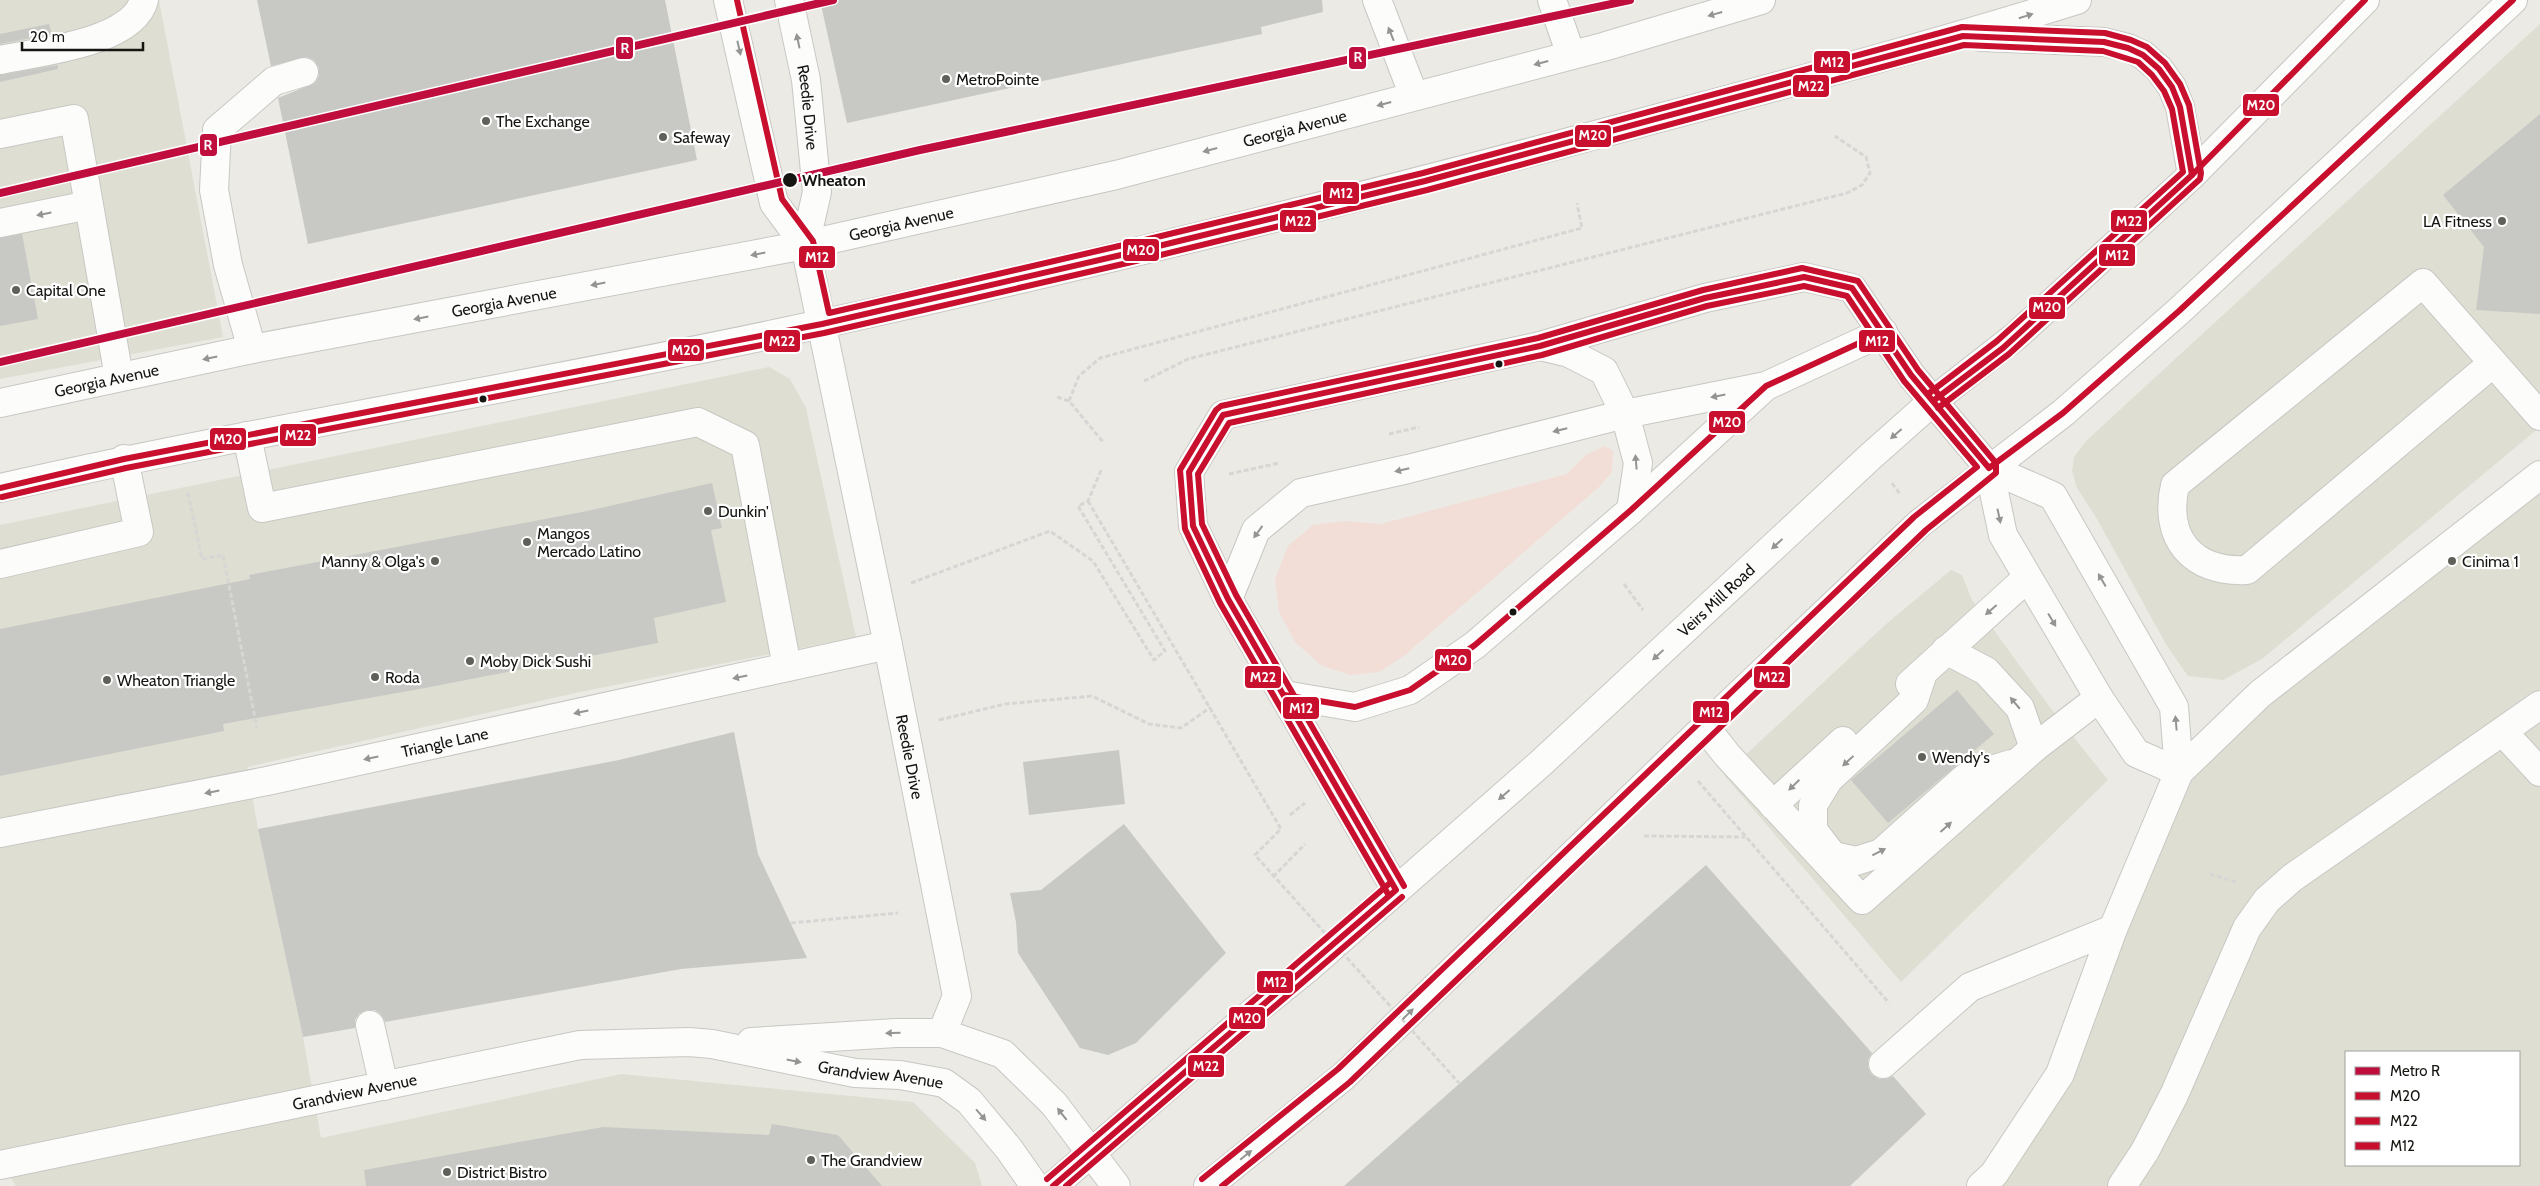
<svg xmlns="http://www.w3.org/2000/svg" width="2540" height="1186" viewBox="0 0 2540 1186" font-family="Cabin,sans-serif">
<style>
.built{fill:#dfded2;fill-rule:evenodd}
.green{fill:#f3ded7}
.building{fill:#c8c9c5}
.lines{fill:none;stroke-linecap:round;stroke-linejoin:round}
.minor-casing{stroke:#c8c7c3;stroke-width:30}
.major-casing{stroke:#c8c7c3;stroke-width:30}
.path{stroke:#d6d6d4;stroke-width:3;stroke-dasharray:5 2.5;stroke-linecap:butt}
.minor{stroke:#fcfcfb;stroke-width:28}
.major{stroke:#fcfcfb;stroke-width:28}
.path-bridge{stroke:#d6d6d4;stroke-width:3;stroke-dasharray:5 2.5;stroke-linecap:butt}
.bus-1-casing{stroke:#fff;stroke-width:10}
.bus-2-casing{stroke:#fff;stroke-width:10}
.bus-3-casing{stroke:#fff;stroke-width:10}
.bus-1{stroke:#c8102e;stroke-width:6}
.bus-2{stroke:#c8102e;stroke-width:6}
.bus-3{stroke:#c8102e;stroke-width:6}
.metro-1-casing{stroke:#fff;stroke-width:11}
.metro-1{stroke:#bf0d3e;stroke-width:8}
.oneway{fill:#949492}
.poi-dot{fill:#60605b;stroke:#fff;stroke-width:2}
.stop-dot{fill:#151511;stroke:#fff;stroke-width:2}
.labels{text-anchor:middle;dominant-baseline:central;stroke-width:4.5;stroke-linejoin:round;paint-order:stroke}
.poi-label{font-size:16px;fill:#151511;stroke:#fff;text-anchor:start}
.street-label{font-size:16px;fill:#151511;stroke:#fff}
.stop-label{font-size:16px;font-weight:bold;fill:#151511;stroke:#fff;text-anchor:start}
.line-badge{stroke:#fff;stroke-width:2}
.badge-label{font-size:14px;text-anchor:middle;font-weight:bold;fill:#fff}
</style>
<rect width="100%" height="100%" fill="#ebeae5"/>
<!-- built -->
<g class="built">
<path d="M0 0H159L223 337 0 379Z"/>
<path d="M2540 24V427L2262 659 2223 680 2188 676 2167 646 2097 519 2077 488 2072 471 2074 457 2086 441 2174 360Z"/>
<path d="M769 367 790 379 806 408 856 637 580 692 247 767 258 829 303 1037 321 1138 621 1074 913 1102 975 1163 982 1186H16L0 1161V525Z"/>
<path d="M2540 476V1186H1981L2060 1074 2179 772ZM2346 1052H2519V1165H2346Z"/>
<path d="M1951 570 1962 575 1972 600 2052 710 2108 780 1901 982 1724 775 1885 625Z"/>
</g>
<!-- green -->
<path class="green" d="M1605 446 1613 451 1612 472 1599 487 1405 655 1379 672 1350 675 1322 666 1295 642 1279 612 1275 579 1288 546 1313 525 1344 521 1381 524 1567 474 1586 455Z"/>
<!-- building -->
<g class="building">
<path d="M257 0H665L697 160 308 244 278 98 315 83 319 76V68L314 60 307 57 271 66Z"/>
<path d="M820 0H1322L1323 12 1261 27 1262 34 847 123Z"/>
<path d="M49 24 52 34 0 44V34Z"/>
<path d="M58 65V69L0 82V75Z"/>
<path d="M2540 114V314L2476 310 2484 247 2443 195Z"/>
<path d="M22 234 38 319 0 326V238Z"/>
<path d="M712 483 722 528 711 530 726 602 654 618 658 643 425 688 223 724 224 731 0 776V629L250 579 249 575 587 511Z"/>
<path d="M1957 690 1994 734 1888 823 1851 780Z"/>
<path d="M734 732 758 854 807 958 681 969 385 1022 381 1014 375 1010H367L359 1014 355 1020V1028L303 1037 258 829 619 760Z"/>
<path d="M1119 750 1125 804 1029 815 1023 762Z"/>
<path d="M1124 824 1226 953 1136 1043 1108 1055 1080 1048 1018 953 1016 922 1010 893 1041 890Z"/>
<path d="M1706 865 1872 1053 1868 1060V1067L1871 1074 1879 1079H1886L1893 1076 1926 1114 1850 1186H1344Z"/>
<path d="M772 1124 838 1135 882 1186H366L364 1170 603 1127 769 1135Z"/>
</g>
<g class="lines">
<defs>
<g id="minor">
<path d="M728 0 774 203 805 245"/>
<path id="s1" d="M789 0 806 80 817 192 805 245 888 645 957 996 942 1033"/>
<path d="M1377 0 1414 96"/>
<path d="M1552 0 1571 55"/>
<path d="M0 60C37 52 133 43 144 0"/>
<path d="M0 134 74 119 119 377"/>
<path d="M0 223 89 205"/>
<path d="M1540 346 1569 353 1604 371 1625 414 1638 463 1631 510"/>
<path d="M252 349 228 265 214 190 217 130 274 81 304 72"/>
<path d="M2493 363 2247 570C2192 573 2163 538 2175 485L2423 283 2540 416"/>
<path d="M247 436 262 508 698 422 745 445 787 667"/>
<path d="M1989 468 2003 535 2099 698 2136 753 2179 772"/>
<path d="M0 564 139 532 124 459"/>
<path d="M1228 599 1256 530 1301 493 1408 469 1625 414 1766 386 1883 332"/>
<path d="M1946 650 1986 671 2020 708 2034 748"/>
<path d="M1923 673 1914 700 1829 779 1813 805V830L1833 856 1856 861 1881 853 1965 778 2011 764"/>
<path d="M1910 684 2027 578"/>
<path d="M1284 695 1355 707 1410 690 1475 645 1631 510 1766 386"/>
<path d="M1705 727 1727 755 1862 900 2034 748 2099 698"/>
<path d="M2503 732 2540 772"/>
<path d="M1773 805 1843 741"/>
<path id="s2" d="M0 833 267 781 888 645"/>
<path d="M1396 890 1228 599 1193 526 1189 472 1223 415 1540 346 1705 298 1804 277 1852 288 1911 375 1989 468 2053 496 2174 707 2179 772"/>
<path d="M370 1025 384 1086"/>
<path d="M751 1042 896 1033H942L1003 1054 1054 1104 1116 1186"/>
<path d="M1883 1064 1970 987 2113 929"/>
<path id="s3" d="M0 1165 580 1045 689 1042 712 1044 855 1073 900 1075 944 1083 969 1101 1009 1149 1035 1186"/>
<path d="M1981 1186 1994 1174 2060 1074 2113 929 2179 772 2260 694 2540 475"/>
<path d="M2122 1186 2145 1151 2174 1095 2247 928 2267 900 2292 878 2540 705"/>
</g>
<g id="major">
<path d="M1982 37 2104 42 2128 48 2143 55 2159 69 2172 87 2180 107 2192 175"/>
<path id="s4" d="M0 403 252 349 805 245 1116 175 1603 47 1761 0"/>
<path d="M0 488C272 426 548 384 821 324 1093 265 1364 197 1633 125 1782 85 1930 46 2077 0"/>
<path id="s5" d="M1053 1186 1251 1014 1309 967 1541 763 1871 456 1933 401 2016 336 2192 175 2365 0"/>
<path d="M1208 1186 1344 1076 1705 727 1920 523 2063 413 2179 311 2513 0"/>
</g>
</defs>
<!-- minor casing -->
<use href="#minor" class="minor-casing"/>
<!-- major casing -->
<use href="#major" class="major-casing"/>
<!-- path -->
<g class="path">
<path d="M1144 381 1188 359 1847 193 1862 185 1870 173 1866 157 1835 136"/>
<path d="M1057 397 1069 401 1104 443"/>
<path d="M1069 401 1079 376 1100 358 1582 228 1577 203"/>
<path d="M1389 434 1419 427"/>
<path d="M1229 474 1279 463"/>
<path d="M1892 483 1900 494"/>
<path d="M188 493 202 559 223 555 257 728"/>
<path d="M911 583 1050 531 1093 561 1154 660 1165 651 1078 506 1088 501 1102 468"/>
<path d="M1624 584 1643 610"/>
<path d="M939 720 1005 704 1092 696 1149 724 1181 728 1211 707"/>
<path d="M1698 781 1889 1003"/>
<path d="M1290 815 1305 803"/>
<path d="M1644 836 1745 837"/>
<path d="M2210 874 2236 882"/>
<path d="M1273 877 1305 844"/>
<path d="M791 923 898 913"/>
</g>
<!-- minor -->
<use href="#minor" class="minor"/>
<!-- major -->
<use href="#major" class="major"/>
<!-- path-bridge -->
<path class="path-bridge" d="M1088 501 1281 829 1255 855 1459 1083"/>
<defs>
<g id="bus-1">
<path d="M1933 401 2003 348 2192 175 2365 0"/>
<path d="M0 488 124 459 822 324 1134 252 1425 181 1963 36 2104 42 2128 48 2143 55 2159 69 2172 87 2180 107 2192 175"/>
<path d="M1284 695 1355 707 1410 690 1475 645 1631 510 1766 386 1883 332"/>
<path d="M1053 1186 1396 890 1228 599 1193 526 1189 472 1223 415 1540 346 1705 298 1804 277 1852 288 1911 375 1989 468 2063 413 2179 311 2513 0"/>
</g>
<g id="bus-2">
<path d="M2 497 126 468 824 333 1136 261 1427 190 1964 45 2103 51 2138 62 2152 75 2164 91 2172 109 2183 172 1997 341 1928 394"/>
<path d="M1066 1186 1402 897"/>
<path d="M1222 1186 1350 1082 1926 530 1996 473V463L1918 370 1858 281 1802 268 1703 290 1538 338 1221 406 1216 410 1180 470 1185 529 1220 603 1388 894"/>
</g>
<g id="bus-3">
<path d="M737 0 782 199 813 241 829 313 1132 243 1423 173 1962 27 2105 33 2131 40 2147 47 2165 63 2180 84 2189 105 2201 173 2200 179 2009 354 1938 408"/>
<path d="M1047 1179 1390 883"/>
<path d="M1202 1179 1338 1069 1914 517 1977 467 1904 381 1847 296 1804 286 1707 306 1542 355 1229 423 1198 474 1202 524 1236 595 1404 886"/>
</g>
</defs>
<!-- bus-1 casing -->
<use href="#bus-1" class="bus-1-casing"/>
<!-- bus-2 casing -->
<use href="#bus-2" class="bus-2-casing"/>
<!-- bus-3 casing -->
<use href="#bus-3" class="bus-3-casing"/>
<!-- bus-1 -->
<use href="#bus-1" class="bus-1"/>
<!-- bus-2 -->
<use href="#bus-2" class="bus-2"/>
<!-- bus-3 -->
<use href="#bus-3" class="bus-3"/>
<defs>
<g id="metro-1">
<path d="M0 193 833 0"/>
<path d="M0 362 920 150 1630 0"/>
</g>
</defs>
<!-- metro-1 casing -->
<use href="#metro-1" class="metro-1-casing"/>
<!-- metro-1 -->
<use href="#metro-1" class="metro-1"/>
</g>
<!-- one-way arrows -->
<defs><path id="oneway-solid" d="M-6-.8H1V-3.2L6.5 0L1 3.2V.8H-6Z" transform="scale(1.25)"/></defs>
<g class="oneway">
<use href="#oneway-solid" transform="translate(1715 14) rotate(164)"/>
<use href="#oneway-solid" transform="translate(2026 16) rotate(-18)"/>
<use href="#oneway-solid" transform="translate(1391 34) rotate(-112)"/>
<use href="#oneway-solid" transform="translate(798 41) rotate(-102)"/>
<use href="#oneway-solid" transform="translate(739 48) rotate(77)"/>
<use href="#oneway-solid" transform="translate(1541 63) rotate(165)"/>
<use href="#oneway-solid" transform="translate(1384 104) rotate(165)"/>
<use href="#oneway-solid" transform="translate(1210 150) rotate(165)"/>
<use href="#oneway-solid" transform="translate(44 214) rotate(169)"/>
<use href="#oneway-solid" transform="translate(758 254) rotate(169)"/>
<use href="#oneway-solid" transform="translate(598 284) rotate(169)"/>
<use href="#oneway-solid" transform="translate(421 318) rotate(169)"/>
<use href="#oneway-solid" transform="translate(210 358) rotate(168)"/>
<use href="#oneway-solid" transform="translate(1718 396) rotate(169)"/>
<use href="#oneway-solid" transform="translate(1560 430) rotate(166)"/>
<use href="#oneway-solid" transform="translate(1896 434) rotate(139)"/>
<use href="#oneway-solid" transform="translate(1636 462) rotate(-95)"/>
<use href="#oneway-solid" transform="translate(1402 470) rotate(167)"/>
<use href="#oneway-solid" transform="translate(1999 516) rotate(78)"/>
<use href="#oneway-solid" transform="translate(1258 532) rotate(126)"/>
<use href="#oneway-solid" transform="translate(1777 544) rotate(137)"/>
<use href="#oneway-solid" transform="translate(2102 580) rotate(-120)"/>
<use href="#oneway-solid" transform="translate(1991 610) rotate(139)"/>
<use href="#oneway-solid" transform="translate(2052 620) rotate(59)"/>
<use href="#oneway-solid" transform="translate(1658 655) rotate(137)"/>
<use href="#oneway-solid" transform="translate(740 677) rotate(168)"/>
<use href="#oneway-solid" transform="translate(2015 703) rotate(-130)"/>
<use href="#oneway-solid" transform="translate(581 712) rotate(168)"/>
<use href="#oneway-solid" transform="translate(2176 723) rotate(-95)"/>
<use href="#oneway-solid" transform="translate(371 758) rotate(168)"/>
<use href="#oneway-solid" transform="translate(1848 761) rotate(137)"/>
<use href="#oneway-solid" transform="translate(1794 785) rotate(136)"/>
<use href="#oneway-solid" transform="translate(212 792) rotate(169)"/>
<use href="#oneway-solid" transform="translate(1504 795) rotate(139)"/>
<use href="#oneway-solid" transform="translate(1946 827) rotate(-42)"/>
<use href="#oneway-solid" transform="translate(1879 852) rotate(-27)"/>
<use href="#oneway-solid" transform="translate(1408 1014) rotate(-44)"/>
<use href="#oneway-solid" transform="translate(893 1033) rotate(178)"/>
<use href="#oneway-solid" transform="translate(794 1061) rotate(11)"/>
<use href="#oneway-solid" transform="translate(1062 1114) rotate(-128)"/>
<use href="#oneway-solid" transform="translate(981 1115) rotate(49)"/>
<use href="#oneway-solid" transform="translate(1246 1155) rotate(-39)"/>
</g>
<!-- markers -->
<g class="poi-dot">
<circle cx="946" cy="79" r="5"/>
<circle cx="486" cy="121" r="5"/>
<circle cx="663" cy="137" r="5"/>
<circle cx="2502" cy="221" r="5"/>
<circle cx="16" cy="290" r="5"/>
<circle cx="708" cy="511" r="5"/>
<circle cx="527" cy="542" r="5"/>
<circle cx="435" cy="561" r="5"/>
<circle cx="2452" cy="561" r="5"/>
<circle cx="470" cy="661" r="5"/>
<circle cx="375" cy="677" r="5"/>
<circle cx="107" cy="680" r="5"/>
<circle cx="1922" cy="757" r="5"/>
<circle cx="811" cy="1160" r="5"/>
<circle cx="447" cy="1172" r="5"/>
</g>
<g class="stop-dot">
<circle cx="790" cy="180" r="8"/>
<circle cx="1499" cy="364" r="4.5"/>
<circle cx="483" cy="399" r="4.5"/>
<circle cx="1513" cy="612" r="4.5"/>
</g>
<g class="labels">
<!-- poi labels -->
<g class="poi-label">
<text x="956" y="79">MetroPointe</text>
<text x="496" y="121">The Exchange</text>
<text x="673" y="137">Safeway</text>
<text x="2492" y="221" text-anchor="end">LA Fitness</text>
<text x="26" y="290">Capital One</text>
<text x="718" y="511">Dunkin'</text>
<text x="537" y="533">Mangos<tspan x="537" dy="18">Mercado Latino</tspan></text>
<text x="425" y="561" text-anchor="end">Manny &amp; Olga's</text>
<text x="2462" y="561">Cinima 1</text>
<text x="480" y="661">Moby Dick Sushi</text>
<text x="385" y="677">Roda</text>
<text x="117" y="680">Wheaton Triangle</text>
<text x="1932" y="757">Wendy's</text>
<text x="821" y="1160">The Grandview</text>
<text x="457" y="1172">District Bistro</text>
</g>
<!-- street labels -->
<g class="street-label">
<text stroke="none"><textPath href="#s1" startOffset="109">Reedie Drive</textPath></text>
<text stroke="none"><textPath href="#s4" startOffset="1324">Georgia Avenue</textPath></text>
<text stroke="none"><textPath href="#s4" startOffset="919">Georgia Avenue</textPath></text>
<text stroke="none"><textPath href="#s4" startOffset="514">Georgia Avenue</textPath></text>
<text stroke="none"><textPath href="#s4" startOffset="109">Georgia Avenue</textPath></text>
<text stroke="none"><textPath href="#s5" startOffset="885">Veirs Mill Road</textPath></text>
<text stroke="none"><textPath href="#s2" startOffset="454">Triangle Lane</textPath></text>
<text stroke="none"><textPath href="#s1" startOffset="771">Reedie Drive</textPath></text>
<text stroke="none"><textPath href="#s3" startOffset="896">Grandview Avenue</textPath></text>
<text stroke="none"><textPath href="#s3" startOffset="362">Grandview Avenue</textPath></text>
</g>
<!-- stop labels -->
<g class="stop-label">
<text x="802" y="180">Wheaton</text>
</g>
</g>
<g class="line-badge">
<rect x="615" y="36" width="19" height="24" rx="5" fill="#bf0d3e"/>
<rect x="1348" y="46" width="19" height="24" rx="5" fill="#bf0d3e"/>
<rect x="1813" y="50" width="38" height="24" rx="5" fill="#c8102e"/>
<rect x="1792" y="74" width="38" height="24" rx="5" fill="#c8102e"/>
<rect x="2242" y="93" width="38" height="24" rx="5" fill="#c8102e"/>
<rect x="1574" y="124" width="38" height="24" rx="5" fill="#c8102e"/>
<rect x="199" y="133" width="19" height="24" rx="5" fill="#bf0d3e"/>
<rect x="1322" y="181" width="38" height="24" rx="5" fill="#c8102e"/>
<rect x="2110" y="209" width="38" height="24" rx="5" fill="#c8102e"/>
<rect x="1279" y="209" width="38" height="24" rx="5" fill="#c8102e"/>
<rect x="1122" y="238" width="38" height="24" rx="5" fill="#c8102e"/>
<rect x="2098" y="243" width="38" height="24" rx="5" fill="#c8102e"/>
<rect x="798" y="245" width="38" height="24" rx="5" fill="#c8102e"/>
<rect x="2028" y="296" width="38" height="24" rx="5" fill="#c8102e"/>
<rect x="1858" y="329" width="38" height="24" rx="5" fill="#c8102e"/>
<rect x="763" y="329" width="38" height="24" rx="5" fill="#c8102e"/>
<rect x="667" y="338" width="38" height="24" rx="5" fill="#c8102e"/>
<rect x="1708" y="410" width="38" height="24" rx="5" fill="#c8102e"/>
<rect x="279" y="423" width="38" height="24" rx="5" fill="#c8102e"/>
<rect x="209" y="427" width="38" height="24" rx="5" fill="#c8102e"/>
<rect x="1434" y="648" width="38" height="24" rx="5" fill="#c8102e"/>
<rect x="1753" y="665" width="38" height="24" rx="5" fill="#c8102e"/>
<rect x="1244" y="665" width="38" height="24" rx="5" fill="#c8102e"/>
<rect x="1282" y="696" width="38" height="24" rx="5" fill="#c8102e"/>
<rect x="1692" y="700" width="38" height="24" rx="5" fill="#c8102e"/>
<rect x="1256" y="970" width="38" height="24" rx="5" fill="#c8102e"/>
<rect x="1228" y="1006" width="38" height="24" rx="5" fill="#c8102e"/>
<rect x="1187" y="1054" width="38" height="24" rx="5" fill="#c8102e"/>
</g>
<g class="badge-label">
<text x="625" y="53">R</text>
<text x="1358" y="62">R</text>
<text x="1832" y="67">M12</text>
<text x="1811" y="91">M22</text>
<text x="2261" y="110">M20</text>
<text x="1593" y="140">M20</text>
<text x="208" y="150">R</text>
<text x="1341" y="198">M12</text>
<text x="2129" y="226">M22</text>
<text x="1298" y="226">M22</text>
<text x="1141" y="255">M20</text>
<text x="2117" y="260">M12</text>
<text x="817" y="262">M12</text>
<text x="2047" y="312">M20</text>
<text x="1877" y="346">M12</text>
<text x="782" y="346">M22</text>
<text x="686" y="355">M20</text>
<text x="1727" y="427">M20</text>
<text x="298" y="440">M22</text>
<text x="228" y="444">M20</text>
<text x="1453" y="665">M20</text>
<text x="1772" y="682">M22</text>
<text x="1263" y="682">M22</text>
<text x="1301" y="713">M12</text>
<text x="1711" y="717">M12</text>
<text x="1275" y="987">M12</text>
<text x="1247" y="1023">M20</text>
<text x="1206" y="1071">M22</text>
</g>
<!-- legend -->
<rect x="2345" y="1051" width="175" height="115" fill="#ffffff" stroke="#a1a1a0"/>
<rect x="2355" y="1067" width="25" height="8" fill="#bf0d3e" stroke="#a1a1a0"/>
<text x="2390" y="1076" font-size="15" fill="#151511">Metro R</text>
<rect x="2355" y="1092" width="25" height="8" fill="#c8102e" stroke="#a1a1a0"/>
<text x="2390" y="1101" font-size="15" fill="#151511">M20</text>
<rect x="2355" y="1117" width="25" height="8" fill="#c8102e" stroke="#a1a1a0"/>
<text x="2390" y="1126" font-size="15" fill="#151511">M22</text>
<rect x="2355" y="1142" width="25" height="8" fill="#c8102e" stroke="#a1a1a0"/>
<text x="2390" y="1151" font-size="15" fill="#151511">M12</text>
<!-- scale -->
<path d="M22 42v8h121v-8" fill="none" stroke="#151511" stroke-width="2.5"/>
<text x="30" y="42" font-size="15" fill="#151511" stroke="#ffffff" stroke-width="4" paint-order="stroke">20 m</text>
</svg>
